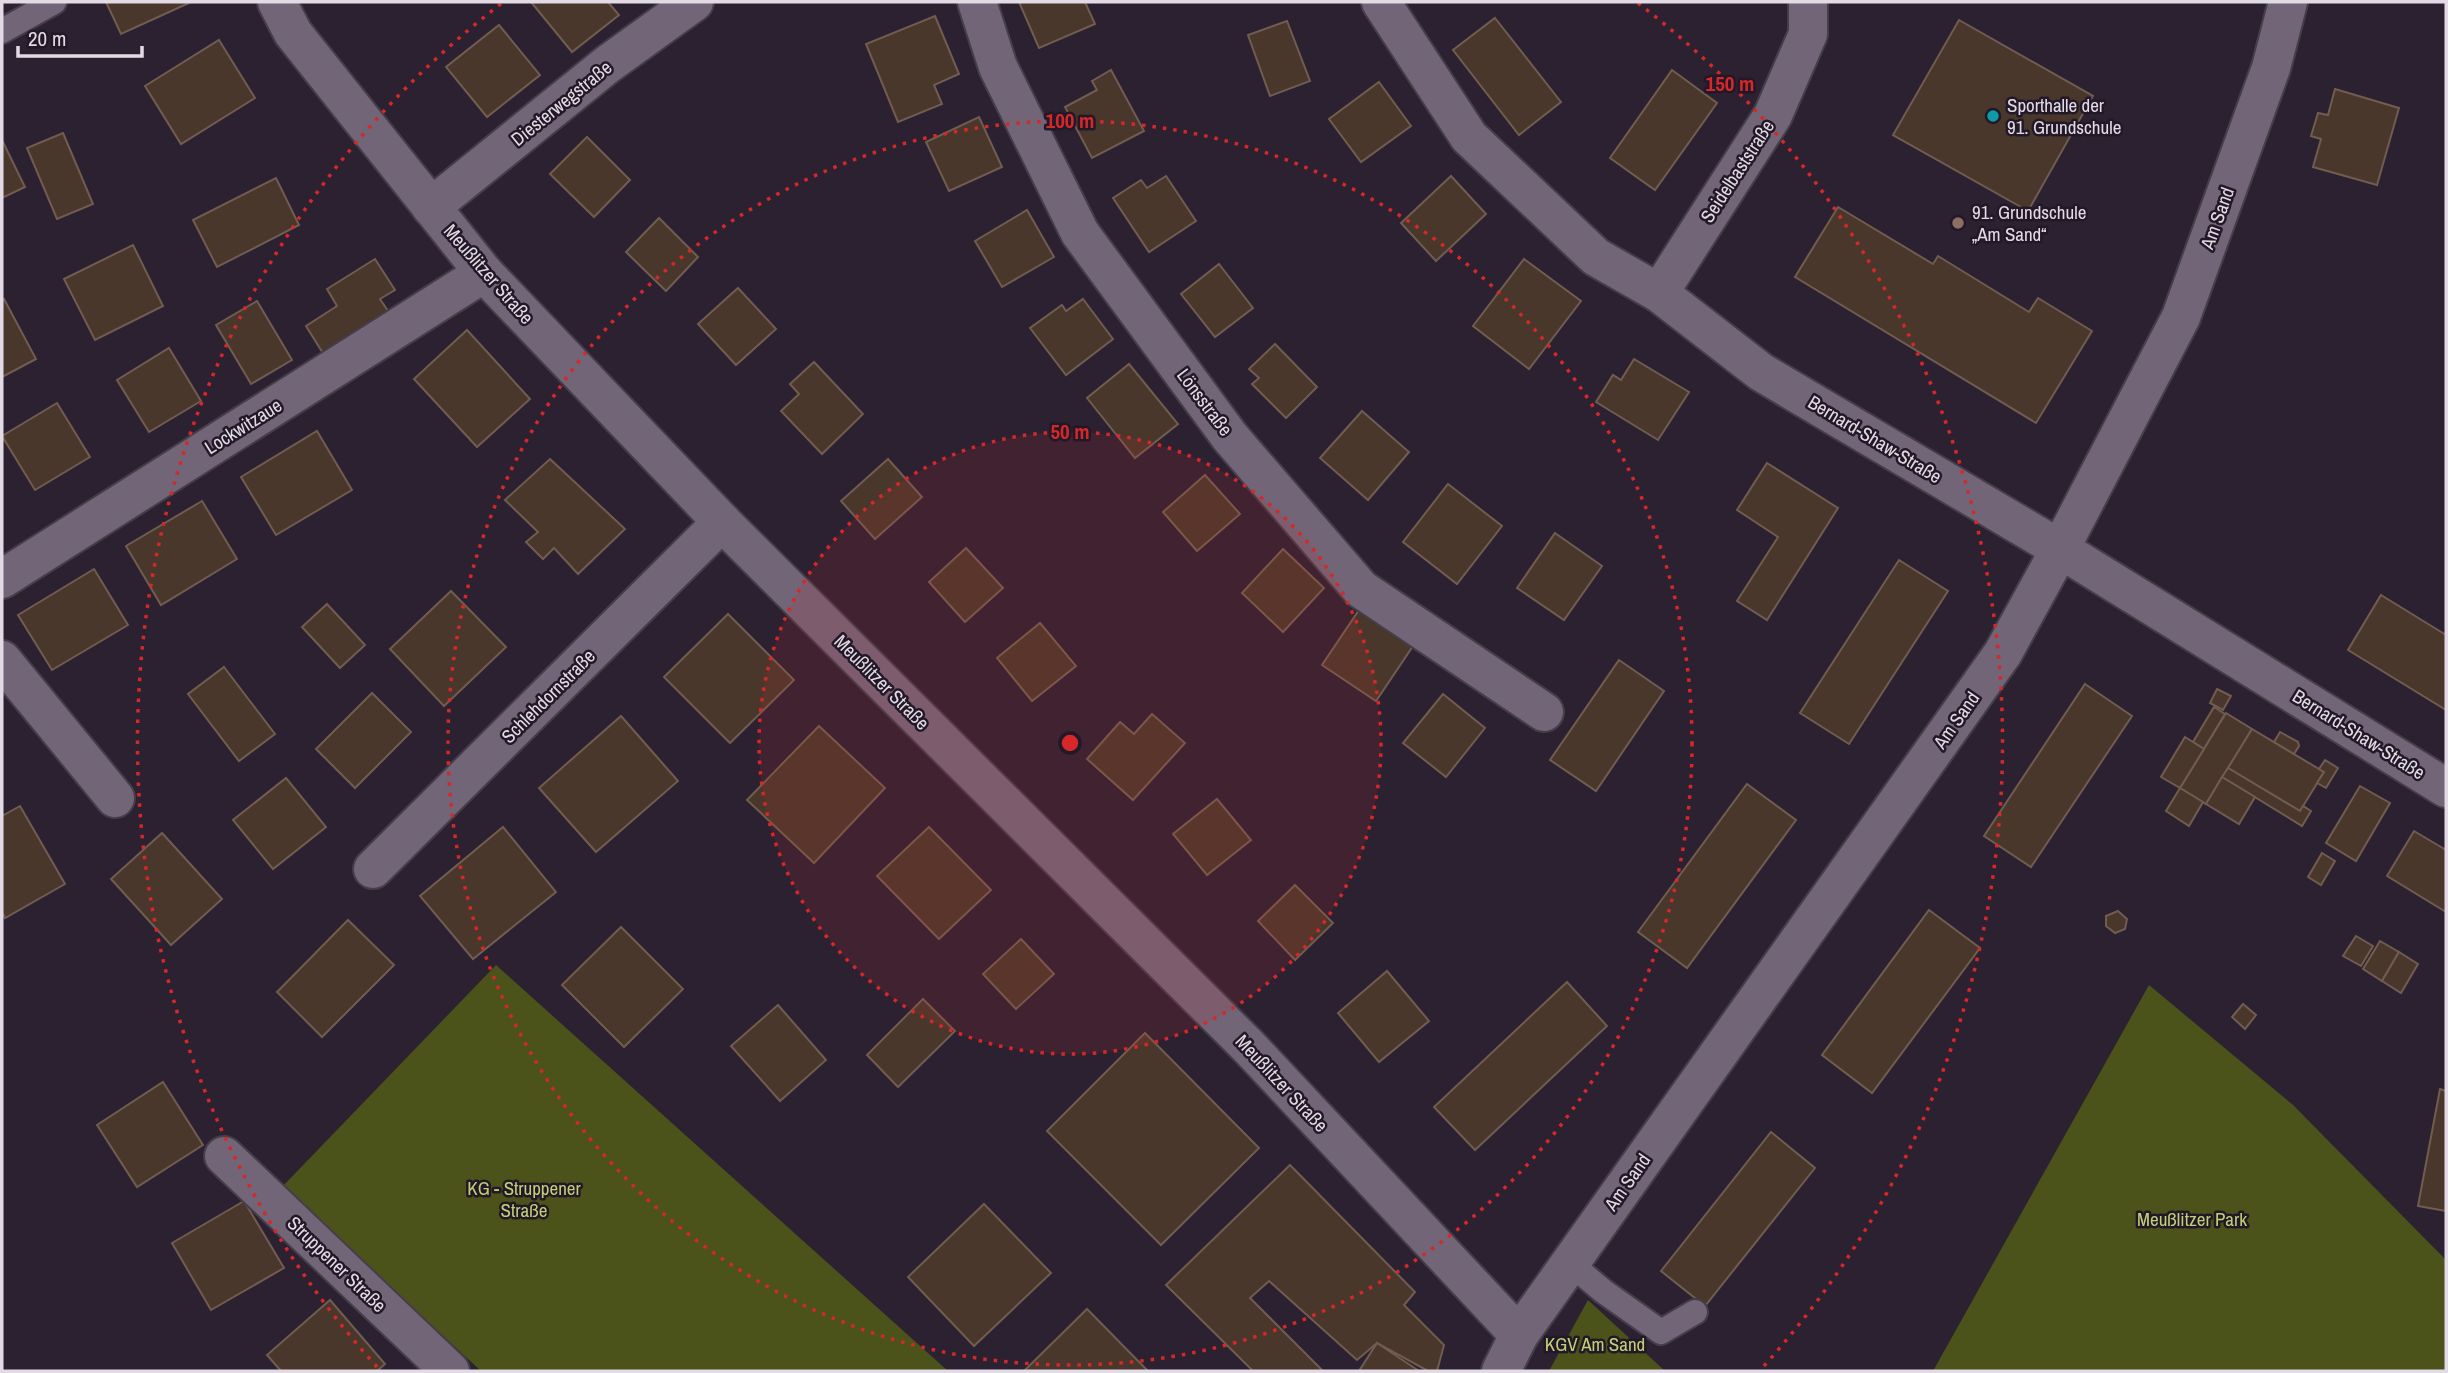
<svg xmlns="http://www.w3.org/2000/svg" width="2448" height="1373" viewBox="0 0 2448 1373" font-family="'Archivo Narrow',sans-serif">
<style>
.green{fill:#4b531b}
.building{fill:#49372c;stroke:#705c50;stroke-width:2}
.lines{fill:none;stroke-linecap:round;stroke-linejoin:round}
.service-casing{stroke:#453d4a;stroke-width:28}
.minor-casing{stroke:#453d4a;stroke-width:42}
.service{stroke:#716577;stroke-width:24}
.minor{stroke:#716577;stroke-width:38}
.ring{fill:none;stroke:#d62828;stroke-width:3.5;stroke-dasharray:3.5 7}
.culture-dot{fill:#0f9aa8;stroke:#221827;stroke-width:2.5}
.education-dot{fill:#8d6e63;stroke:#221827;stroke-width:2.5}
.labels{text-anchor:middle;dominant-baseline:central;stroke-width:5;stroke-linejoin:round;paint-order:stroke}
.street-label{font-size:19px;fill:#e2dbe5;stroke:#221827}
.poi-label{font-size:19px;fill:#e2dbe5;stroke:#221827;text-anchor:start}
.park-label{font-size:19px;fill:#c1d076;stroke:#221827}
.centre{fill:#d62828;stroke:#221827;stroke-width:3.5}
.ring-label{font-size:21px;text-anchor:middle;font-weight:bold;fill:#d62828;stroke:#221827;stroke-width:5;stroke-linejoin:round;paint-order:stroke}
</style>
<rect width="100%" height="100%" fill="#2c2131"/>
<!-- green -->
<g class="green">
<path d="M496 965 948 1371H481L282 1187Z"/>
<path d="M2149 985 2293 1105 2446 1260V1371H1933Z"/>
<path d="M1588 1300 1665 1371H1549Z"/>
</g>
<!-- building -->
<g class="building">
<path d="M106 2H191L121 34Z"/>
<path d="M531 2H608L619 15 572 52Z"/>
<path d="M1019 2H1085L1095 24 1039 48Z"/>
<path d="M935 16 959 74 934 85 942 104 898 122 866 44Z"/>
<path d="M1495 18 1561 102 1519 135 1453 50Z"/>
<path d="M1959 20 2093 96 2028 211 1893 135Z"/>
<path d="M1287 21 1310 81 1270 96 1248 35Z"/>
<path d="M499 25 540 75 487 117 446 67Z"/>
<path d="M219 40 255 98 181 144 145 86Z"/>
<path d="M1111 70 1144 131 1092 158 1065 107 1097 90 1092 81Z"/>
<path d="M1672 70 1717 103 1655 190 1610 158Z"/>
<path d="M1379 82 1411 126 1361 162 1329 119Z"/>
<path d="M2335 89 2399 108 2377 185 2313 167 2321 139 2311 136 2318 113 2328 115Z"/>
<path d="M979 117 1002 167 949 191 926 142Z"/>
<path d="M63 133 93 204 57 219 27 148Z"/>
<path d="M587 137 630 180 594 217 550 174Z"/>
<path d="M2 140 25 187 2 198Z"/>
<path d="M1166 176 1196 221 1149 252 1113 198 1141 180 1147 188Z"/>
<path d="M1451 176 1486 214 1436 261 1401 223Z"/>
<path d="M276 178 299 225 217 267 193 220Z"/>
<path d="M1838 207 1933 264 1938 256 2029 312 2038 298 2092 331 2036 423 1795 277Z"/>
<path d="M1027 210 1054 257 1002 287 975 241Z"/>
<path d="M659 218 698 257 666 291 626 252Z"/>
<path d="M133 245 163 306 95 340 64 279Z"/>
<path d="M375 259 395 290 380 299 392 317 326 358 306 326 337 306 327 289Z"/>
<path d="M1524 259 1581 301 1529 369 1473 326Z"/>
<path d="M1219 264 1253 308 1215 337 1181 294Z"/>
<path d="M738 288 776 329 736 365 698 324Z"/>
<path d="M4 299 36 359 2 377V301Z"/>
<path d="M1083 299 1113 339 1066 375 1030 328 1062 305 1066 311Z"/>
<path d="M257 301 292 360 251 384 216 325Z"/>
<path d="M467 330 530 399 477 447 414 379Z"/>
<path d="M1275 344 1317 387 1286 418 1252 384 1259 378 1249 369Z"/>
<path d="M169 348 201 401 149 432 117 380Z"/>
<path d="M1634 359 1689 392 1658 440 1596 402 1613 375 1621 380Z"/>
<path d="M814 362 863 414 822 454 781 411 799 394 790 384Z"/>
<path d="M1129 364 1178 424 1135 458 1087 398Z"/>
<path d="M57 403 90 457 35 490 2 436Z"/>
<path d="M1362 411 1409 452 1368 500 1320 458Z"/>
<path d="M317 431 352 490 276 535 241 477Z"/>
<path d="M550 459 625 529 578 574 554 548 543 559 526 542 538 532 505 500Z"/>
<path d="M888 459 922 497 875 539 841 501Z"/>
<path d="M1767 463 1838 508 1767 620 1737 601 1778 537 1737 510Z"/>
<path d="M1205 475 1240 514 1197 551 1163 512Z"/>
<path d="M1448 484 1502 526 1457 584 1403 542Z"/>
<path d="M202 501 237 559 161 605 126 546Z"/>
<path d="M1555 533 1602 566 1564 620 1517 588Z"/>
<path d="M966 548 1003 588 965 622 929 582Z"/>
<path d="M1283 549 1324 588 1283 632 1242 593Z"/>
<path d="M1899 560 1948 591 1849 744 1800 713Z"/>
<path d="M94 569 128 625 52 670 18 615Z"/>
<path d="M451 591 506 647 444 706 390 649Z"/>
<path d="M2381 595 2446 635V710L2348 650Z"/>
<path d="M327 604 365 645 340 668 302 627Z"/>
<path d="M1359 610 1413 646 1376 701 1322 665Z"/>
<path d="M728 614 794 680 730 743 664 677Z"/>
<path d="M1040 623 1076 666 1032 701 997 658Z"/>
<path d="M1619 660 1664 691 1596 791 1550 760Z"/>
<path d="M224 667 275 734 239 761 188 694Z"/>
<path d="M2085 684 2132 716 2031 867 1984 836Z"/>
<path d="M2217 689 2231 696 2223 710 2210 703Z"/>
<path d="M372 693 411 732 355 788 316 749Z"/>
<path d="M1443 694 1485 728 1446 777 1403 743Z"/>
<path d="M2214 707 2225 714 2204 749 2193 742Z"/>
<path d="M2226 713 2252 729 2206 804 2180 788Z"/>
<path d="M1152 714 1185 743 1133 800 1087 759 1120 722 1134 734Z"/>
<path d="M621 716 678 781 596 852 539 788Z"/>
<path d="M819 726 885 788 814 863 747 800Z"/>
<path d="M2252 729 2324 772 2300 811 2228 768Z"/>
<path d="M2280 732 2298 742 2299 746 2294 754 2274 742Z"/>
<path d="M2185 737 2204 749 2180 788 2161 777Z"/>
<path d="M2325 760 2338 768 2326 788 2317 783 2324 772 2319 769Z"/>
<path d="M2228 768 2300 811 2303 806 2311 811 2302 826 2222 777Z"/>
<path d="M2222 777 2255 797 2239 824 2206 804Z"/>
<path d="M286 778 326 827 273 869 233 820Z"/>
<path d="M1747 784 1796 820 1687 968 1638 932Z"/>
<path d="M2360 786 2390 803 2356 861 2326 843Z"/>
<path d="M2180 788 2203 802 2189 826 2166 811Z"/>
<path d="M1217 799 1251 840 1207 875 1173 834Z"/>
<path d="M20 806 65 884 5 918 2 912V816Z"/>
<path d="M503 827 556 892 473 959 420 896Z"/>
<path d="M929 827 991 890 939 939 877 876Z"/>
<path d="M2414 831 2446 850V912L2387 876Z"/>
<path d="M162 833 222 899 171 945 111 879Z"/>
<path d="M2322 853 2335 861 2321 885 2308 877Z"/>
<path d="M1295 885 1333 923 1295 960 1258 921Z"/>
<path d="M1929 910 1980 948 1872 1093 1822 1055Z"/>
<path d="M2118 911 2127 919 2125 929 2115 933 2106 926V916Z"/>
<path d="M348 920 394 965 322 1037 277 992Z"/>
<path d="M621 927 683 989 624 1047 562 985Z"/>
<path d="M2356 936 2373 946 2361 966 2343 956Z"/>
<path d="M1021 939 1054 974 1016 1009 983 974Z"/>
<path d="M2380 941 2399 952 2382 981 2363 969Z"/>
<path d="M2399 952 2418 964 2401 993 2382 981Z"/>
<path d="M1387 971 1429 1021 1379 1062 1338 1013Z"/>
<path d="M1567 982 1607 1026 1475 1150 1434 1107Z"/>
<path d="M923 999 955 1031 898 1087 867 1055Z"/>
<path d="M2243 1004 2256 1015 2245 1029 2232 1017Z"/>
<path d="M778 1005 826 1060 780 1101 731 1046Z"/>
<path d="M1145 1033 1259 1148 1161 1245 1047 1131Z"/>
<path d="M163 1082 203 1145 137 1187 97 1125Z"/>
<path d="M2440 1089 2446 1091V1211L2418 1206Z"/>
<path d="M1771 1132 1815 1168 1705 1306 1661 1271Z"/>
<path d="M1290 1165 1415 1292 1404 1305 1444 1345 1437 1371H1428L1377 1343 1357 1360 1269 1281 1250 1298 1323 1371H1253L1166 1285Z"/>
<path d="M244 1201 284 1268 211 1310 172 1243Z"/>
<path d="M984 1204 1051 1273 974 1346 908 1277Z"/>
<path d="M330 1300 385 1364 377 1371H281L267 1355Z"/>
<path d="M1087 1309 1148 1371H1024Z"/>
<path d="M1377 1343 1419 1371H1359Z"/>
</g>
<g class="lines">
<defs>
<g id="service">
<path d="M2 31 54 2"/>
<path d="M1570 1263 1603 1291 1661 1332 1695 1312"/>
</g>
<g id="minor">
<path d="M277 2 293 33 484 273 722 522 1249 1047 1519 1335"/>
<path d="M977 2 998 67 1080 233 1230 437 1361 589 1544 712"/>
<path d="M1381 2 1469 137 1596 257 1659 293 1761 372 2060 549 2446 788"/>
<path d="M431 207 608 64 694 2"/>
<path d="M1659 293 1773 115 1808 34V2"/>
<path d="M2 579 484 273"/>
<path d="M2 660 115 798"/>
<path d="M373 869 722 522"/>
<path d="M224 1156 450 1371"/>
<path d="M1501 1371 1519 1335 2003 653 2060 549 2181 317 2271 68 2288 2"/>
</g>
</defs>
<!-- service casing -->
<use href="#service" class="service-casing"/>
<!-- minor casing -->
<use href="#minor" class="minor-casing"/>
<!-- service -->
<use href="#service" class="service"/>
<!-- minor -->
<use href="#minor" class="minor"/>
</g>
<!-- distance rings -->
<circle cx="1070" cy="743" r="311" fill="#d62828" fill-opacity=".12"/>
<g class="ring">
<circle cx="1070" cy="743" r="311"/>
<circle cx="1070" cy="743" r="622"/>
<path d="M377 1367A933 933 0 0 1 502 3M1638 3A933 933 0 0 1 1763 1367"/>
</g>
<!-- markers -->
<circle class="culture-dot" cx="1993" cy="116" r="7"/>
<circle class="education-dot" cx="1958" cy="223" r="7"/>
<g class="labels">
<!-- street labels -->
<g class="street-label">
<text transform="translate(561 103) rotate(-39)">Diesterwegstraße</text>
<text transform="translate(1737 171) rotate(-57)">Seidelbaststraße</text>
<text transform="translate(2217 218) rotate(-70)">Am Sand</text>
<text transform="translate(489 274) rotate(49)">Meußlitzer Straße</text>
<text transform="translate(1205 402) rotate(53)">Lönsstraße</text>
<text transform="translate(243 426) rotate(-32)">Lockwitzaue</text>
<text transform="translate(1875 439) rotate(31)">Bernard-Shaw-Straße</text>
<text transform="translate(882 682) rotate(45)">Meußlitzer Straße</text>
<text transform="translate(548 696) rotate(-45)">Schlehdornstraße</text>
<text transform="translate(1956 720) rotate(-55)">Am Sand</text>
<text transform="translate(2359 734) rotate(32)">Bernard-Shaw-Straße</text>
<text transform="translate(1282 1083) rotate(47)">Meußlitzer Straße</text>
<text transform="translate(1627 1182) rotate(-55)">Am Sand</text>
<text transform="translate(337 1264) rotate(44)">Struppener Straße</text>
</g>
<!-- poi labels -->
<g class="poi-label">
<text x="2007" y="105">Sporthalle der<tspan x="2007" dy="22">91. Grundschule</tspan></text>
<text x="1972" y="212">91. Grundschule<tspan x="1972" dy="22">„Am Sand“</tspan></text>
</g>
<!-- park labels -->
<g class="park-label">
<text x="524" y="1188">KG - Struppener<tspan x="524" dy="22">Straße</tspan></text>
<text x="2192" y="1219">Meußlitzer Park</text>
<text x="1595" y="1344">KGV Am Sand</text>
</g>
</g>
<circle cx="1070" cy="743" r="10" class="centre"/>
<g class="ring-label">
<text x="1730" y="91">150 m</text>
<text x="1070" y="128">100 m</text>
<text x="1070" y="439">50 m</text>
</g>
<!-- border -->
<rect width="2448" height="1373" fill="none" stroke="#e2dbe5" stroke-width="7"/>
<!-- scale -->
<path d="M18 46v10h124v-10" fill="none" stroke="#e2dbe5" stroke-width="3.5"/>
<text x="28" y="46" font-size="21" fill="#e2dbe5" stroke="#221827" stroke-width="5" paint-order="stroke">20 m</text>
</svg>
